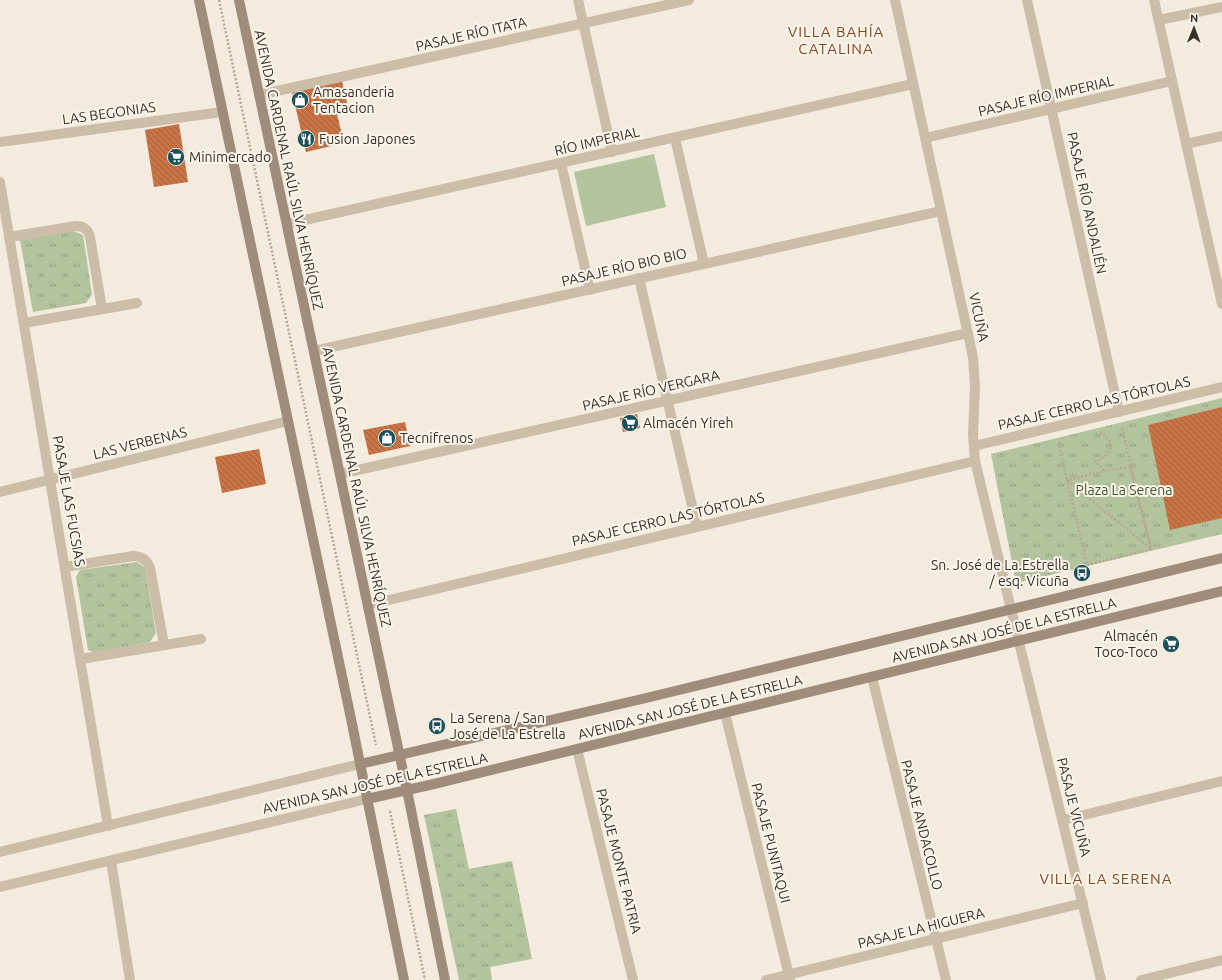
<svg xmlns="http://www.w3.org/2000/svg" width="1222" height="980" viewBox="0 0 1222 980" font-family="Ubuntu,sans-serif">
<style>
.grass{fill:#b2c39d}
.park{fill:url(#park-tufts)}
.building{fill:url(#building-back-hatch)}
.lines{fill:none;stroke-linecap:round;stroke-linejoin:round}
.path{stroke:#b8a793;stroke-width:2.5;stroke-dasharray:2 2;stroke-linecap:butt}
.minor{stroke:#ccbda9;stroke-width:10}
.tertiary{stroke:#ccbda9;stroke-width:10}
.secondary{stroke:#a08c7a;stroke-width:10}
.labels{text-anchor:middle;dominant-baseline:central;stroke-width:4;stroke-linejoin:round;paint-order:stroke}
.street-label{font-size:14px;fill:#393029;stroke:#faf5ea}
.poi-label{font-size:14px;fill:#393029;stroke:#faf5ea;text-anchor:start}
.park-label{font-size:14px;fill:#43582c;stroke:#faf5ea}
.neighbourhood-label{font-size:15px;letter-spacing:1px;fill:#8a4520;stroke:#faf5ea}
</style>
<defs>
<pattern id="park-tufts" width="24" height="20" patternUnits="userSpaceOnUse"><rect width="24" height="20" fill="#b2c39d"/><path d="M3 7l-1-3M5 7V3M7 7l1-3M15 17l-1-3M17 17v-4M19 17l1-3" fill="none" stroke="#929f80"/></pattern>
<pattern id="building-back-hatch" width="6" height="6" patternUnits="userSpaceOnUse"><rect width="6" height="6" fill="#c97446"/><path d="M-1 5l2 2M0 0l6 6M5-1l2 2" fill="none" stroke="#a4603a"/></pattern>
</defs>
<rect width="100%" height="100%" fill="#f3ebdd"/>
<!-- grass -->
<path class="grass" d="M654 154 666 207 586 226 574 172Z"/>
<!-- park -->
<g class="park">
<path d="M73 231 83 235 92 294 86 303 33 312 20 240Z"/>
<path d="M1222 398V534L1016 583 991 454Z"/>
<path d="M137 562 145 568 156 633 150 642 95 653 88 650 76 577 80 570Z"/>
<path d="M456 809 469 869 512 861 532 959 490 967 492 980H459L424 815Z"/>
</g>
<!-- building -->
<g class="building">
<path d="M342 81 349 111 337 114 344 143 306 152 292 92Z"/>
<path d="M179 124 188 182 154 187 145 130Z"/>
<path d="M1222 407V518L1170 530 1148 425Z"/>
<path d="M637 414 640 428 623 432 620 418Z"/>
<path d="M405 422 410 446 369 455 363 430Z"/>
<path d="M259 449 266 484 222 493 215 457Z"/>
<path d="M1176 636 1179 648 1167 651 1163 639Z"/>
</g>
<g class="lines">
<!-- path -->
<g class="path">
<path d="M219 0 376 745"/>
<path d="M1100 432C1118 444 1111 454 1095 462L1105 471"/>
<path d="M1059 442 1067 480 1151 549 1130 467 1105 471 1067 480 1087 565 1151 549 1122 428"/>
<path d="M390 811 425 980"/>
</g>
<!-- minor -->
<g class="minor">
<path d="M578 0 612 152"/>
<path d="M895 0 973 357 975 387 973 434 975 461 1101 980"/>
<path d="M1027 0 1119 412"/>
<path d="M1154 0 1222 304"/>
<path d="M1159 20 1222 7"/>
<path d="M259 95 689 0"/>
<path d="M675 138 704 264"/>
<path d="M925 138 1172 81"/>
<path d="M0 142 222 112"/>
<path d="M1186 144 1222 136"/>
<path d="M561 163 590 290"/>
<path d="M0 182 108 826"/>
<path d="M287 224 913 84"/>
<path d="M9 237 76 226C84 226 88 229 90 237L102 309"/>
<path d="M639 278 697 527"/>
<path d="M24 323 137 303"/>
<path d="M314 351 941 211"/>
<path d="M974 446 1222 387"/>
<path d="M340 474 968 333"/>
<path d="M0 492 288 421"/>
<path d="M65 567 133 556C142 556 147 560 150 568L164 645"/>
<path d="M368 605 975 461"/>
<path d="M81 659 201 639"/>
<path d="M872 677 946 980"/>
<path d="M725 713 790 980"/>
<path d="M577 749 633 980"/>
<path d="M1063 820 1222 781"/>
<path d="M111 861 130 980"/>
<path d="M766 980 1083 903"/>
<path d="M1141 980 1222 960"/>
</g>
<!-- tertiary -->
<g class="tertiary">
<path d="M0 852 360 764"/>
<path d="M0 887 367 799"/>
</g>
<!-- secondary -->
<g class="secondary">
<path d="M199 0 349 709 404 980"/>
<path d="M239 0 407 790 445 980"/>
<path d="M360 764 642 699 1222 558"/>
<path d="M367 799 434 784 1222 591"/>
</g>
</g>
<!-- icons -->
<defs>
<symbol id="shop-disc" viewBox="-11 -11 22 22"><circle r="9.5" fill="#1d505c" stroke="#faf5ea"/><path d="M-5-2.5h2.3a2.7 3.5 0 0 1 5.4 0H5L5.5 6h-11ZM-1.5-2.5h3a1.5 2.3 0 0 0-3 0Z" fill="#fff"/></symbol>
<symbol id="restaurant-disc" viewBox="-11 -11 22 22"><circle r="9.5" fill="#1d505c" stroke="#faf5ea"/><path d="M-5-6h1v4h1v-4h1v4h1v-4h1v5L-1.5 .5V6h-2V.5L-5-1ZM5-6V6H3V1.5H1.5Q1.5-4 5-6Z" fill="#fff"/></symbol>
<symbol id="supermarket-disc" viewBox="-11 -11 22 22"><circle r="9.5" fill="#1d505c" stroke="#faf5ea"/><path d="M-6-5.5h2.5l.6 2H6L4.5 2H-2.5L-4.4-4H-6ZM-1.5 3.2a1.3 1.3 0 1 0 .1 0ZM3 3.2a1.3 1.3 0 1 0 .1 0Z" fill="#fff"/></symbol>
<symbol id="bus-disc" viewBox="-11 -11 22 22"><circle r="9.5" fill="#1d505c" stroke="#faf5ea"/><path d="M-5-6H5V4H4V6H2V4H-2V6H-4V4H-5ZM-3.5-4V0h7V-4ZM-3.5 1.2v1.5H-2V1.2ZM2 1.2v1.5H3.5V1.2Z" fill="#fff"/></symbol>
</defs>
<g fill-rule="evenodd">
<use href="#shop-disc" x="290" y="90" width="20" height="20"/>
<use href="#restaurant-disc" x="296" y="129" width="20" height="20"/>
<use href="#supermarket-disc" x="166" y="147" width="20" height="20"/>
<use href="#supermarket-disc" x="620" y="413" width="20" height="20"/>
<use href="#shop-disc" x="377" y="428" width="20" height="20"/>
<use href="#bus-disc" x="1072" y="563" width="20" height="20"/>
<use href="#supermarket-disc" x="1161" y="634" width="20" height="20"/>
<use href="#bus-disc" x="427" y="716" width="20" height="20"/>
</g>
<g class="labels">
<!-- street labels -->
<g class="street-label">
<text transform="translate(471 34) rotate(-13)">PASAJE RÍO ITATA</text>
<text transform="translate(1046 96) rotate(-13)">PASAJE RÍO IMPERIAL</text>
<text transform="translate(109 113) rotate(-8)">LAS BEGONIAS</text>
<text transform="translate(597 141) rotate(-13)">RÍO IMPERIAL</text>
<text transform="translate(289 170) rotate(78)">AVENIDA CARDENAL RAÚL SILVA HENRÍQUEZ</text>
<text transform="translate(1087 203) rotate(78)">PASAJE RÍO ANDALIÉN</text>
<text transform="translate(624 267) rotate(-13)">PASAJE RÍO BIO BIO</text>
<text transform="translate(979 317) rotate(78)">VICUÑA</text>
<text transform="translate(651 390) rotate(-13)">PASAJE RÍO VERGARA</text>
<text transform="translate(1094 403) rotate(-13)">PASAJE CERRO LAS TÓRTOLAS</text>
<text transform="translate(140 443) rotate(-14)">LAS VERBENAS</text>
<text transform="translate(357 487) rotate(78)">AVENIDA CARDENAL RAÚL SILVA HENRÍQUEZ</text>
<text transform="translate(69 501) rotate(80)">PASAJE LAS FUCSIAS</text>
<text transform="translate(668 519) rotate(-13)">PASAJE CERRO LAS TÓRTOLAS</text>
<text transform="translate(1004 630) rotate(-14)">AVENIDA SAN JOSÉ DE LA ESTRELLA</text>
<text transform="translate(690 707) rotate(-14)">AVENIDA SAN JOSÉ DE LA ESTRELLA</text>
<text transform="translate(375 783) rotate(-13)">AVENIDA SAN JOSÉ DE LA ESTRELLA</text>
<text transform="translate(1074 807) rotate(76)">PASAJE VICUÑA</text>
<text transform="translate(922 825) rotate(76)">PASAJE ANDACOLLO</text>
<text transform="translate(771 843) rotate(76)">PASAJE PUNITAQUI</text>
<text transform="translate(619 861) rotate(76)">PASAJE MONTE PATRIA</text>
<text transform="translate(921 928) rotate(-14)">PASAJE LA HIGUERA</text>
</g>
<!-- poi labels -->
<g class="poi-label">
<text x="313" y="92">Amasanderia<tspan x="313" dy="16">Tentacion</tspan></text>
<text x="319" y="139">Fusion Japones</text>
<text x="189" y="157">Minimercado</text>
<text x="643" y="423">Almacén Yireh</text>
<text x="400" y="438">Tecnifrenos</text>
<text x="1069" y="565" text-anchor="end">Sn. José de La.Estrella<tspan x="1069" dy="16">/ esq. Vicuña</tspan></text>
<text x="1158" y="636" text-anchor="end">Almacén<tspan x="1158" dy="16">Toco-Toco</tspan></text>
<text x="450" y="718">La Serena / San<tspan x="450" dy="16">José de La Estrella</tspan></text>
</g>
<!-- park labels -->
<g class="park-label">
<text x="1124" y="490">Plaza La Serena</text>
</g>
<!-- neighbourhood labels -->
<g class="neighbourhood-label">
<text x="836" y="31">VILLA BAHÍA<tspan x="836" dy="17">CATALINA</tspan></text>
<text x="1106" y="878">VILLA LA SERENA</text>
</g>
</g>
<!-- north arrow -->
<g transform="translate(1194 28) rotate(1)" stroke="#faf5ea" stroke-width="3" paint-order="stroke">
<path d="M0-3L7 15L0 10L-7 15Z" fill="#393029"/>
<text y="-6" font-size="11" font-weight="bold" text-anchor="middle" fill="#393029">N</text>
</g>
</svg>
